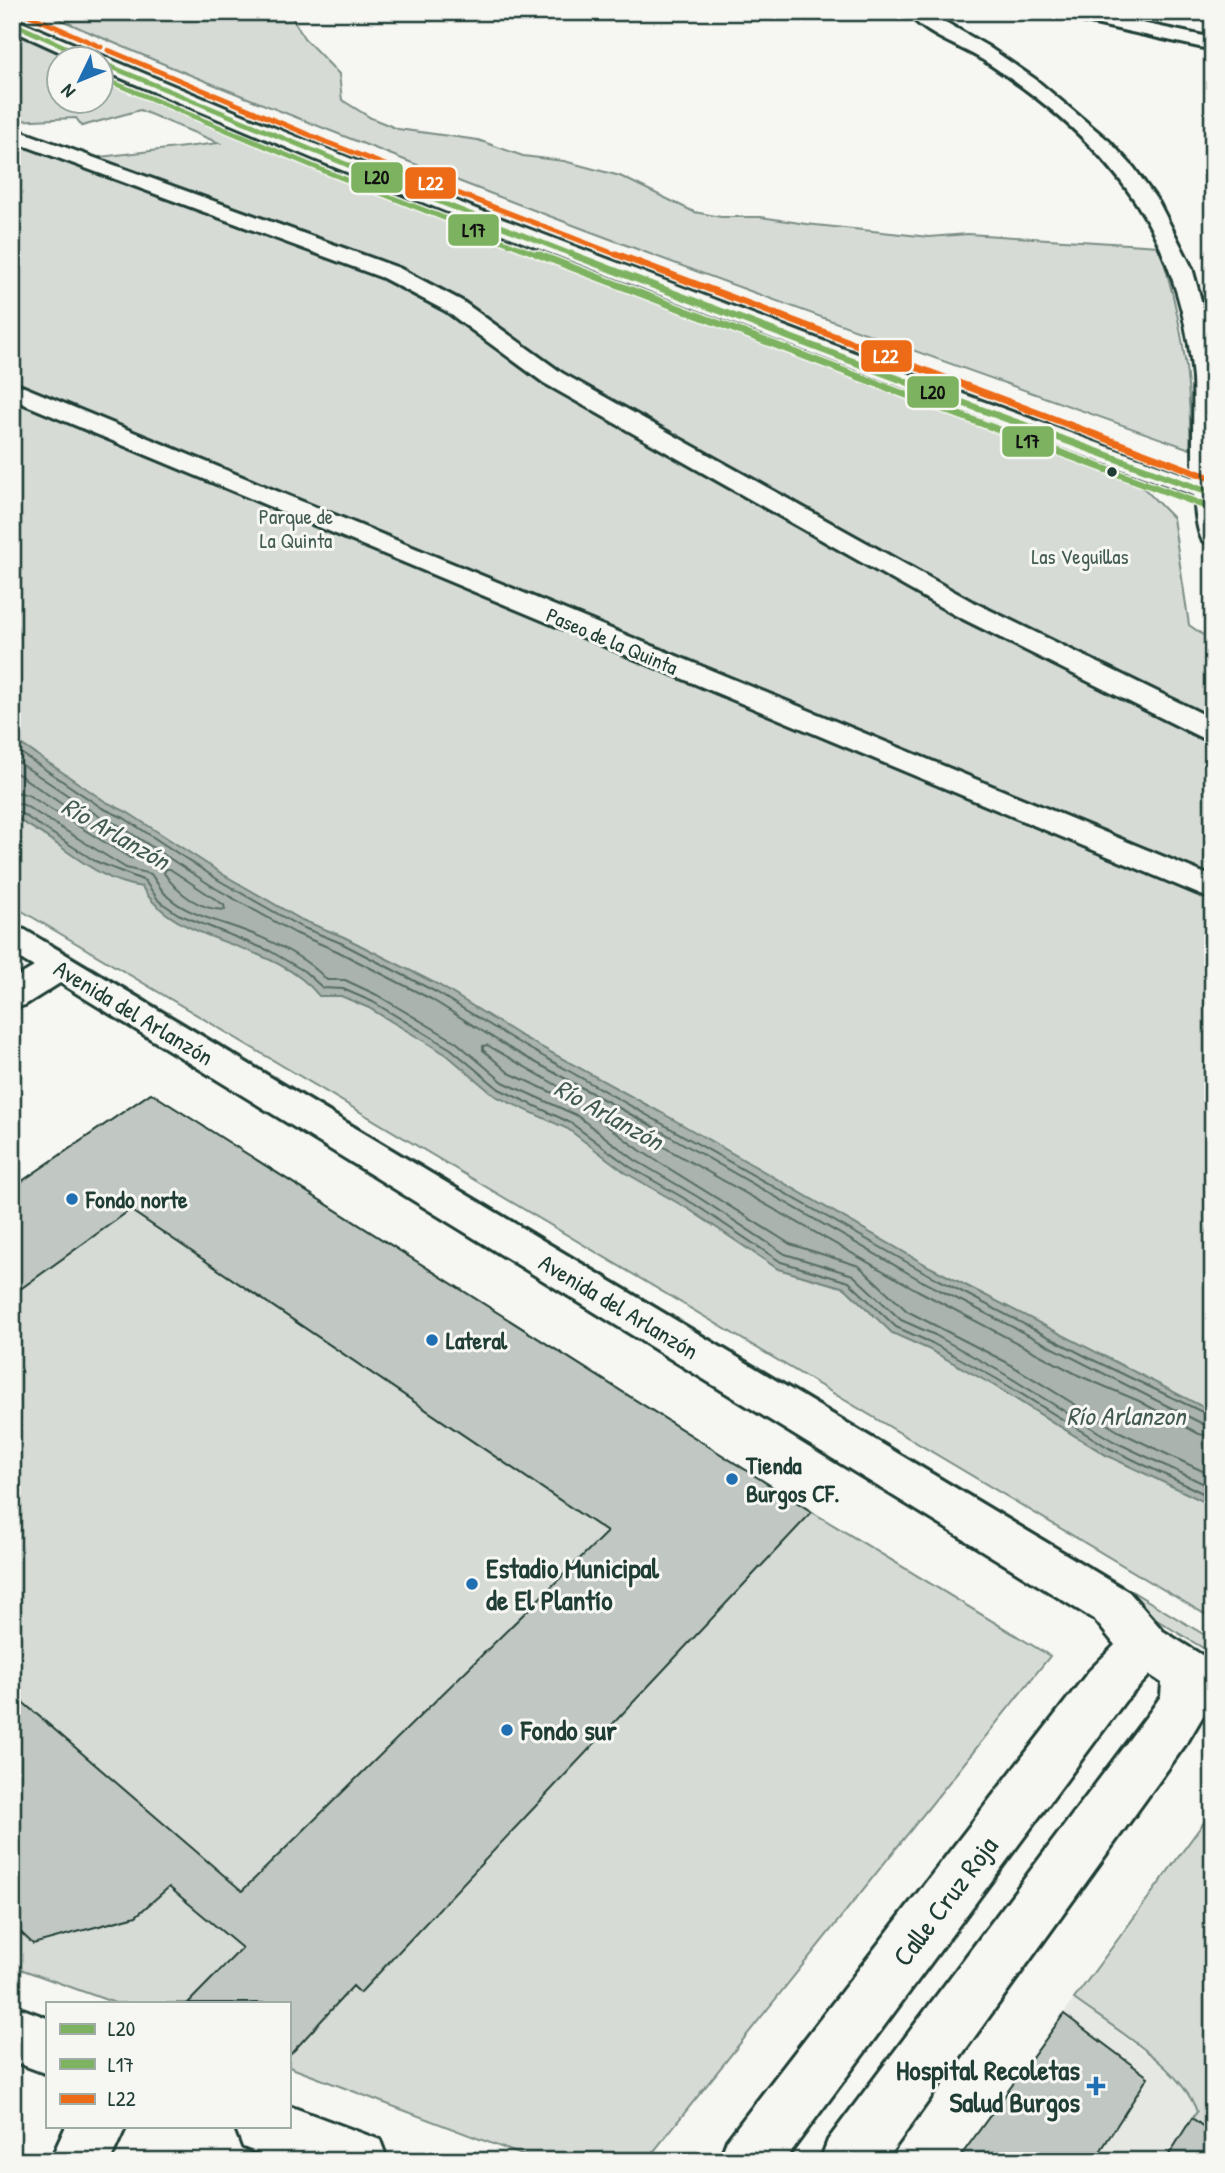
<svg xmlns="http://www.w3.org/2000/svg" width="1225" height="2173" viewBox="0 0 1225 2173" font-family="'Patrick Hand',sans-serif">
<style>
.built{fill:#e6e8e4}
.green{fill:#d6dbd6;stroke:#7a8c85;stroke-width:2}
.water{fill:#aab3ae;stroke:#72847d;stroke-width:2}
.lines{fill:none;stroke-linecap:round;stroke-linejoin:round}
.shore{stroke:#576c65;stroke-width:2}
.building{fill:#c1c8c3;stroke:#1f3d34;stroke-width:2}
.minor-casing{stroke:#1f3d34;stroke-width:6}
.major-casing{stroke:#1f3d34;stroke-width:6}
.minor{fill:#f6f6f2;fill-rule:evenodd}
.major{fill:#f6f6f2;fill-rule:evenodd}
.bus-1-far1-casing{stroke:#f6f6f2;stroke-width:8}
.bus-1-casing{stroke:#f6f6f2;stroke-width:10}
.bus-2-far1-casing{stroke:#f6f6f2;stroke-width:8}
.bus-2-casing{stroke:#f6f6f2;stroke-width:10}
.bus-3-far1-casing{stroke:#f6f6f2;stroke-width:8}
.bus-3-casing{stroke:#f6f6f2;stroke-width:10}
.bus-1-far1{stroke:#7db360;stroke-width:5}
.bus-1{stroke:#7db360;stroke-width:7}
.bus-2-far1{stroke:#7db360;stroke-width:5}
.bus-2{stroke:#7db360;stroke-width:7}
.bus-3-far1{stroke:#ed6b17;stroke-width:5}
.bus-3{stroke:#ed6b17;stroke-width:7}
.bus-dot{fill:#1f3d34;stroke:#f6f6f2;stroke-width:2.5}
.poi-dot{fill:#1f6fb2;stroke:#f6f6f2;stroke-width:2.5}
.labels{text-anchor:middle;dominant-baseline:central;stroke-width:6;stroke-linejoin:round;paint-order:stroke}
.far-park-label{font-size:21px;fill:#445d54;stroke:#f6f6f2}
.far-street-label{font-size:21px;fill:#1f3d34;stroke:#f6f6f2}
.street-label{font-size:24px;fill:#1f3d34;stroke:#f6f6f2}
.poi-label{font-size:24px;font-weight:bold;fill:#1f3d34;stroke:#f6f6f2;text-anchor:start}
.water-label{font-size:26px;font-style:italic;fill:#425a52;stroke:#f6f6f2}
.near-poi-label{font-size:28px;font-weight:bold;fill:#1f3d34;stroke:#f6f6f2;text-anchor:start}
.near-street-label{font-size:28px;fill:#1f3d34;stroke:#f6f6f2}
.line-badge{stroke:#f6f6f2;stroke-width:2.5}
.badge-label{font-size:19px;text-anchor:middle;font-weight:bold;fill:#fff}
.pale-badge-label{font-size:19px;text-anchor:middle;font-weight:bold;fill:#111}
</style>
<rect width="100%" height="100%" fill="#f6f6f2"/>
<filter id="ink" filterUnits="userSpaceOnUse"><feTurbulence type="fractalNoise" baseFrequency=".0143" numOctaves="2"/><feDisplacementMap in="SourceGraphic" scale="14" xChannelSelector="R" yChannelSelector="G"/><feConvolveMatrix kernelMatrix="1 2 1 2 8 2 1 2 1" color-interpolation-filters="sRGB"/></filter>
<g filter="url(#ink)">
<!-- built -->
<path class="built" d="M1074 1999 1158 2062 1192 2097 1197 2112 1192 2119 1213 2134V2161H957Z"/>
<!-- green -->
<g class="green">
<path d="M44 12H289L304 38 339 74 342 100 371 118 398 129 478 140 523 156 564 161 620 176 694 212 721 217H761L806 224 929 237 968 234 1159 246C1180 312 1192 380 1190 449 922 354 655 259 392 155 275 109 158 64 44 12Z"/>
<path d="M12 31 74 59 60 60V102H102V72L270 142 773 339 1065 447 1134 478 1173 518 1189 625 1213 642V721L969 605 561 375 462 303 108 164 100 157 219 143 140 110 82 126 76 118 12 121Z"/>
<path d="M12 138 384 275 447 308 494 344 1213 739V1619L12 905Z"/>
<path d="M45 939 1213 1640V1654L37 943Z"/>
<path d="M151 1093 812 1512 1050 1656 646 2161H538L289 2067V2003H115L12 1966V1188Z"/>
<path d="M1213 1810V2134L1192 2118 1197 2112C1182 2067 1112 2027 1074 1999Z"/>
</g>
<!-- water -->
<path class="water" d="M12 738 106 802 127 812 224 875 302 920 344 937 439 985 519 1035 662 1113 930 1267 1213 1412V1506L1106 1455 993 1385 928 1349 892 1333 845 1288 778 1269 690 1210 626 1173 568 1129 495 1096 447 1055 369 1008 341 996H319C274 939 177 947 142 887 92 881 56 836 12 817Z"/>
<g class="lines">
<!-- shore -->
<g class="shore">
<path d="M12 747 102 808 124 818 220 881 299 926 341 943 436 992 516 1041 926 1273 1089 1358 1213 1417"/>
<path d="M12 758 97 815 120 826 215 888 295 933 337 951 431 999 511 1049 654 1127 922 1281 1203 1424 1213 1426"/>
<path d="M12 770 91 824 146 854 147 859 130 858 28 795 12 791"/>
<path d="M12 802 24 805 126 868 151 874C156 881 161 890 167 896 185 913 214 920 237 928 268 939 305 956 327 980H345L377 995 456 1042 503 1082 576 1115 635 1160 698 1197 785 1254 853 1275 901 1320 935 1335 1001 1372 1113 1441 1213 1488"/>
<path d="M12 811 19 812 95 861 145 881 159 901 178 914 270 951 304 971 323 988 343 989 373 1002 451 1049 499 1089 571 1123 630 1167 694 1204 781 1262 849 1282 896 1327 932 1343 997 1379 1109 1448 1213 1498"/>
<path d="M166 869H170L224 905 225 910C200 910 177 893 164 873Z"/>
<path d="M487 1045 565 1090 566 1095 562 1097 509 1073 483 1050V1046Z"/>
<path d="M1213 1437 1199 1434 1139 1401 1080 1376 917 1290 595 1108 590 1109 591 1114 641 1151 790 1244 859 1266 907 1311 1006 1362 1118 1431 1213 1476"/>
</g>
</g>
<!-- building -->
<g class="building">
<path d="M151 1093 812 1512 360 1993 353 1986 289 2056V2003H188L242 1948 169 1887 136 1916 33 1944 12 1924V1693L242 1891 607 1532 130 1210 12 1295V1188Z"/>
<path d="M1064 2014 1148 2077 1094 2161H957Z"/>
<path d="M1192 2118 1213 2134V2161H1165Z"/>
</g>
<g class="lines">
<defs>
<g id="minor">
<path d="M907 12H928L987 46 1035 79 1109 141 1134 168 1159 203 1192 268 1212 340 1213 543 1203 541C1188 519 1195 411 1193 378 1189 329 1176 280 1155 236 1119 161 1051 104 983 60 959 45 924 35 907 12Z"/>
<path d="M1054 12H1090L1213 38V50L1063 17Z"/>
<path d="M12 128 399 268 462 301 562 373 973 602 1213 719V740L1202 738 953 614 544 383 446 311 383 278 12 141Z"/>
<path d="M12 382 1213 877V900L12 399Z"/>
<path d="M12 927 25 930 1129 1592 1163 1631 1213 1662V1711L1207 1709 1188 1741 885 2161H820L828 2140 1152 1709 1161 1696 1162 1683 1150 1675 1125 1701 784 2161H719L727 2140 1089 1671 1115 1645 1095 1620 60 983 25 1005 12 1009V980L34 967 12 954Z"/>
<path d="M12 2005 47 2018V2074L12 2061Z"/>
<path d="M289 2106 380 2140 388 2161H279L243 2147 235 2126H289Z"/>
<path d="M66 2126H126L110 2161H50Z"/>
</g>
<path id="major" d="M12 18 255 120 476 209 960 393 1213 485V502L1007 428 535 247 314 159 102 70V60H78L12 30Z"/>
</defs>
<!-- minor casing -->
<use href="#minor" class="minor-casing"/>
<!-- major casing -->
<use href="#major" class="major-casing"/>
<!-- minor -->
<use href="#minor" class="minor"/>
<!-- major -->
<use href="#major" class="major"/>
<defs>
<g id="bus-1-far1">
<path d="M12 23 94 60"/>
<path d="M102 63 377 177 576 256"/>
</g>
<path id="bus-1" d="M571 254 933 392 1213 494"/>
<path id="bus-2-far1" d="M102 78 327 172 541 256"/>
<path id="bus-2" d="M537 254 956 414 1208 507"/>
<g id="bus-3-far1">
<path d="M22 12 101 47"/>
<path d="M108 50 326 142 620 256"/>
</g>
<path id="bus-3" d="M616 254 1213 479"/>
</defs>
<!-- bus-1-far1 casing -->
<use href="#bus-1-far1" class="bus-1-far1-casing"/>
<!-- bus-1 casing -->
<use href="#bus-1" class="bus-1-casing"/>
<!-- bus-2-far1 casing -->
<use href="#bus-2-far1" class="bus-2-far1-casing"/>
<!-- bus-2 casing -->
<use href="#bus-2" class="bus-2-casing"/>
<!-- bus-3-far1 casing -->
<use href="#bus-3-far1" class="bus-3-far1-casing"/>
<!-- bus-3 casing -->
<use href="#bus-3" class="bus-3-casing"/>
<!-- bus-1-far1 -->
<use href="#bus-1-far1" class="bus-1-far1"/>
<!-- bus-1 -->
<use href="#bus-1" class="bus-1"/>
<!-- bus-2-far1 -->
<use href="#bus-2-far1" class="bus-2-far1"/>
<!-- bus-2 -->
<use href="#bus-2" class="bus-2"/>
<!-- bus-3-far1 -->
<use href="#bus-3-far1" class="bus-3-far1"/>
<!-- bus-3 -->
<use href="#bus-3" class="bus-3"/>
</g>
</g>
<!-- markers -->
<circle class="bus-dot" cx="1112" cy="472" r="6"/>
<g class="poi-dot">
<circle cx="72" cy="1199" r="7"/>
<circle cx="432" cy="1340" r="7"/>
<circle cx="732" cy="1479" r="7"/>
<circle cx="472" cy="1584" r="7"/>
<circle cx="507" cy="1730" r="7"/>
<path d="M1092.5 2075.5h7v7h7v7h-7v7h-7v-7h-7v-7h7z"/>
</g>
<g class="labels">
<!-- far-park labels -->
<g class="far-park-label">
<text x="296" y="516">Parque de<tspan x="296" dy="24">La Quinta</tspan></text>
<text x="1080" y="556">Las Veguillas</text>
</g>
<!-- far-street labels -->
<g class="far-street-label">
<text transform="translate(612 641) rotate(23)">Paseo de la Quinta</text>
</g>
<!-- street labels -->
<g class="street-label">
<text transform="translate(134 1012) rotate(31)">Avenida del Arlanzón</text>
<text transform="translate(619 1306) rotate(31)">Avenida del Arlanzón</text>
</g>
<!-- poi labels -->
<g class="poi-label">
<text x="86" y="1199">Fondo norte</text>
<text x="446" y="1340">Lateral</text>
<text x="746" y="1465">Tienda<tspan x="746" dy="28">Burgos CF.</tspan></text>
</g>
<!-- water labels -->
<g class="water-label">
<text transform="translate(116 833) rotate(30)">Río Arlanzón</text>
<text transform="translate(609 1114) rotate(29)">Río Arlanzón</text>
<text x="1126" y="1415">Río Arlanzon</text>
</g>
<!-- near-poi labels -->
<g class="near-poi-label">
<text x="486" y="1568">Estadio Municipal<tspan x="486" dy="32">de El Plantío</tspan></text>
<text x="521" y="1730">Fondo sur</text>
<text x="1080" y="2070" text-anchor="end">Hospital Recoletas<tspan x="1080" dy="32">Salud Burgos</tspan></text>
</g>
<!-- near-street labels -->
<g class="near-street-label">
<text transform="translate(945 1901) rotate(-53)">Calle Cruz Roja</text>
</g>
</g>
<g class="line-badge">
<rect x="350" y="161" width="54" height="33" rx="7" fill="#7db360"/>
<rect x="404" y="166" width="53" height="34" rx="7" fill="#ed6b17"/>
<rect x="447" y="213" width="53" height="34" rx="7" fill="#7db360"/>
<rect x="860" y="339" width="53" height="34" rx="7" fill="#ed6b17"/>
<rect x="906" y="375" width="54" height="34" rx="7" fill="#7db360"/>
<rect x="1001" y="425" width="54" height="33" rx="7" fill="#7db360"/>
</g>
<g class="badge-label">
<text x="431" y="190">L22</text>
<text x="886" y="363">L22</text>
</g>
<g class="pale-badge-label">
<text x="377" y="184">L20</text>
<text x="474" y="237">L17</text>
<text x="933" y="399">L20</text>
<text x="1028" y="448">L17</text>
</g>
<!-- margin -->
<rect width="1225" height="2173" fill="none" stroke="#f6f6f2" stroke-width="42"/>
<rect x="21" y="21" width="1183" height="2131" fill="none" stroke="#1f3d34" stroke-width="2.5" filter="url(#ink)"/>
<!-- legend -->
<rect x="46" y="2002" width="245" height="126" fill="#f6f6f2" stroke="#a0aca6" stroke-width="2"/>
<rect x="60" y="2024" width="35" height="10" fill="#7db360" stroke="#a0aca6" stroke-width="2"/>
<text x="108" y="2036" font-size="21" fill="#1f3d34">L20</text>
<rect x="60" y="2059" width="35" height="10" fill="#7db360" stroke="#a0aca6" stroke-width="2"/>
<text x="108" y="2072" font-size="21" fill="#1f3d34">L17</text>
<rect x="60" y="2094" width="35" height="10" fill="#ed6b17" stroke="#a0aca6" stroke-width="2"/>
<text x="108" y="2106" font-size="21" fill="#1f3d34">L22</text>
<!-- north arrow -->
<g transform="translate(80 80) rotate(227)"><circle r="33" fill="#f6f6f2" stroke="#a0aca6" stroke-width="2"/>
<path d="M0-5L12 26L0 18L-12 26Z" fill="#1f6fb2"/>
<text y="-10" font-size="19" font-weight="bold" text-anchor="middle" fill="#1f3d34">N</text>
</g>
</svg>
